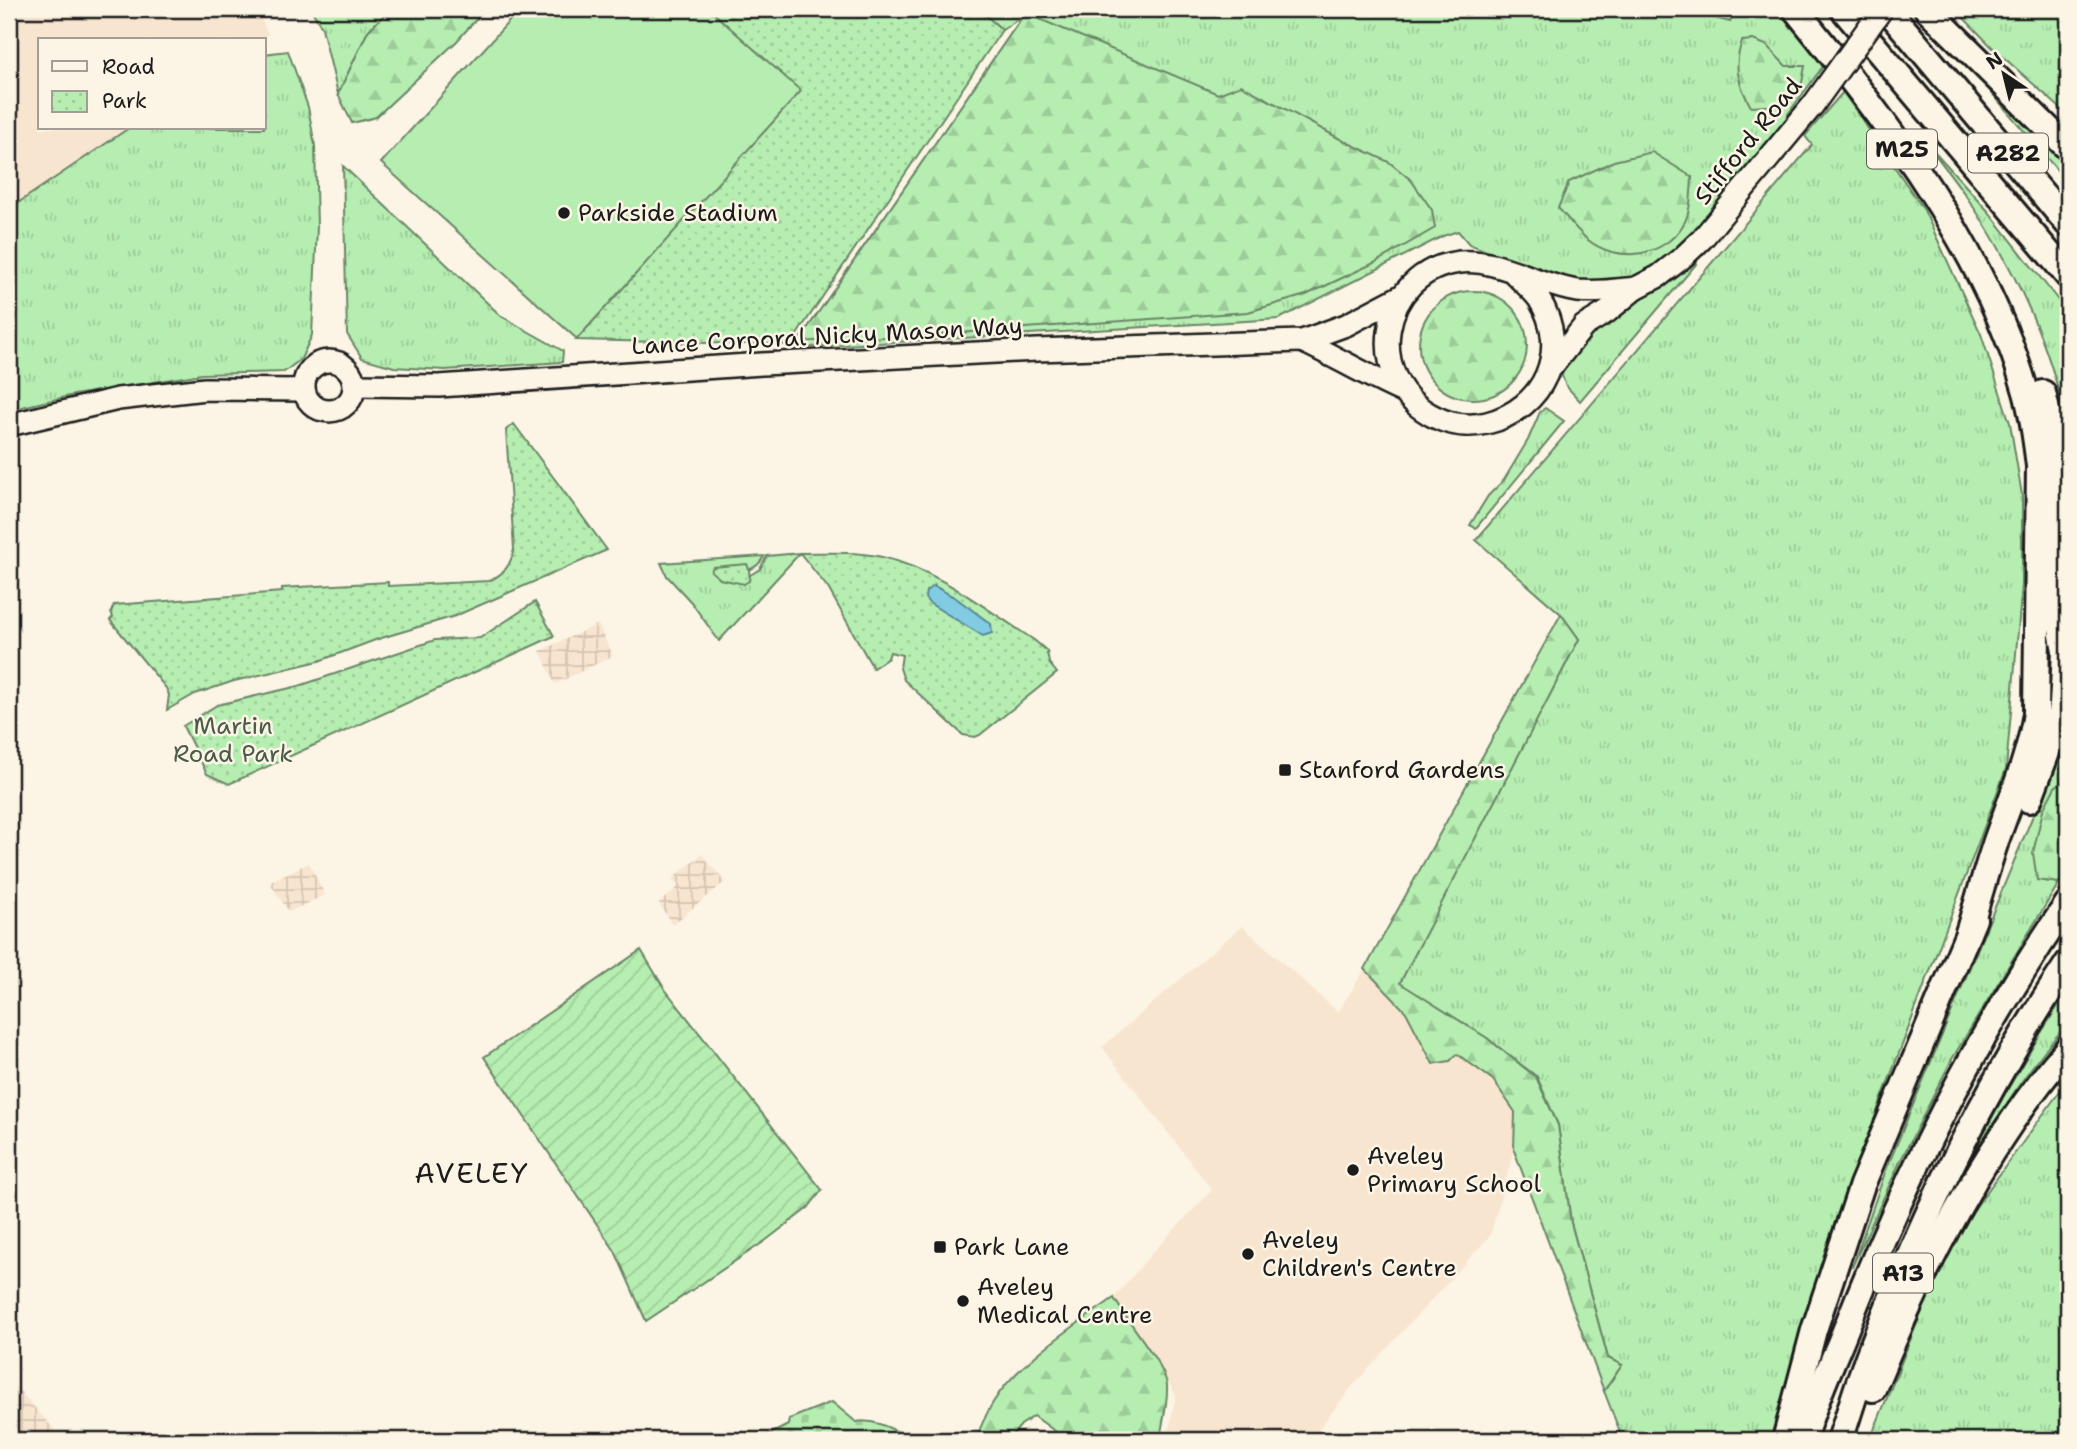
<svg xmlns="http://www.w3.org/2000/svg" width="2077" height="1449" viewBox="0 0 2077 1449" font-family="'Shantell Sans',sans-serif">
<style>
.built{fill:#f8e5d0}
.industrial{fill:url(#industrial-grid)}
.grass{fill:url(#grass-tufts);stroke:#698566;stroke-width:2}
.forest{fill:url(#forest-firs);stroke:#698566;stroke-width:2}
.cemetery{fill:url(#cemetery-stones);stroke:#698566;stroke-width:2}
.park{fill:url(#park-dots);stroke:#698566;stroke-width:2}
.garden{fill:url(#garden-furrows);stroke:#698566;stroke-width:2}
.pitch{fill:#b6eeb1;stroke:#698566;stroke-width:2}
.water{fill:#81cce2;stroke:#598693;stroke-width:2}
.lines{fill:none;stroke-linecap:round;stroke-linejoin:round}
.major-casing{stroke:#1c1c1c;stroke-width:26}
.highway-casing{stroke:#1c1c1c;stroke-width:30}
.major{stroke:#fcf5e5;stroke-width:21}
.highway{stroke:#fcf5e5;stroke-width:24}
.major-bridge-casing{stroke:#1c1c1c;stroke-width:26;stroke-linecap:butt}
.major-bridge{stroke:#fcf5e5;stroke-width:21}
.poi-dot{fill:#1c1c1c;stroke:#fcf5e5;stroke-width:2.5}
.labels{text-anchor:middle;dominant-baseline:central;stroke-width:5;stroke-linejoin:round;paint-order:stroke}
.shield{fill:#fcf5e5;stroke:#5f5d58;stroke-width:2}
.shield-label{font-size:23px;font-weight:bold;fill:#1c1c1c}
.street-label{font-size:24px;fill:#1c1c1c;stroke:#fcf5e5}
.poi-label{font-size:24px;fill:#1c1c1c;stroke:#fcf5e5;text-anchor:start}
.park-label{font-size:24px;fill:#4a5b49;stroke:#fcf5e5}
.quarter-label{font-size:28px;letter-spacing:2px;fill:#1c1c1c;stroke:#fcf5e5}
</style>
<defs>
<pattern id="industrial-grid" width="8" height="8" patternUnits="userSpaceOnUse" patternTransform="scale(1.75)"><rect width="8" height="8" fill="#f8e5d0"/><path d="M0 4h8M4 0v8" fill="none" stroke="#d4c4b2"/></pattern>
<pattern id="grass-tufts" width="24" height="20" patternUnits="userSpaceOnUse" patternTransform="scale(1.75)"><rect width="24" height="20" fill="#b6eeb1"/><path d="M3 7l-1-3M5 7V3M7 7l1-3M15 17l-1-3M17 17v-4M19 17l1-3" fill="none" stroke="#9ccc98"/></pattern>
<pattern id="forest-firs" width="22" height="20" patternUnits="userSpaceOnUse" patternTransform="scale(1.75)"><rect width="22" height="20" fill="#b6eeb1"/><path d="M5 1l3.5 6h-7zM16 11l3.5 6h-7z" fill="#9ccc98"/></pattern>
<pattern id="cemetery-stones" width="16" height="16" patternUnits="userSpaceOnUse" patternTransform="scale(1.75)"><rect width="16" height="16" fill="#b6eeb1"/><path d="M2 7V4a2 2 0 0 1 4 0v3zM10 15v-3a2 2 0 0 1 4 0v3z" fill="#9ccc98"/></pattern>
<pattern id="park-dots" width="8" height="8" patternUnits="userSpaceOnUse" patternTransform="scale(1.75)"><rect width="8" height="8" fill="#b6eeb1"/><path d="M2 2h.1M6 6h.1" fill="none" stroke="#9ccc98" stroke-width="1.8" stroke-linecap="round"/></pattern>
<pattern id="garden-furrows" width="10" height="10" patternUnits="userSpaceOnUse" patternTransform="scale(1.75)"><rect width="10" height="10" fill="#b6eeb1"/><path d="M-1 1l2-2M0 10L10 0M9 11l2-2" fill="none" stroke="#9ccc98"/></pattern>
</defs>
<rect width="100%" height="100%" fill="#fcf5e5"/>
<filter id="ink" filterUnits="userSpaceOnUse"><feTurbulence type="fractalNoise" baseFrequency=".0143" numOctaves="2"/><feDisplacementMap in="SourceGraphic" scale="14" xChannelSelector="R" yChannelSelector="G"/><feConvolveMatrix kernelMatrix="1 2 1 2 8 2 1 2 1" color-interpolation-filters="sRGB"/></filter>
<g filter="url(#ink)">
<!-- built -->
<g class="built">
<path d="M9 9H257L268 34 259 40H40V128H129L9 209Z"/>
<path d="M1242 926 1338 1012 1365 969 1406 1012 1433 1064 1457 1054 1493 1080 1515 1112 1514 1150 1490 1236 1351 1388 1310 1440H1167L1176 1395 1114 1298 1152 1253 1212 1190 1102 1047Z"/>
</g>
<!-- industrial -->
<g class="industrial">
<path d="M598 624 613 656 555 684 540 651Z"/>
<path d="M702 854 725 882 672 925 659 903 678 887 672 879Z"/>
<path d="M309 863 325 895 289 912 269 882Z"/>
<path d="M9 1379 55 1430 44 1440H9Z"/>
</g>
<!-- grass -->
<g class="grass">
<path d="M311 9H390L368 31 338 94 322 28Z"/>
<path d="M979 9H1779L1824 65 1788 114 1791 119 1690 237 1648 271 1629 279 1611 282 1560 280 1469 244 1458 231 1443 236 1279 319 794 348 1023 16 1002 30Z"/>
<path d="M1955 9H2068V115L1992 47Z"/>
<path d="M1946 39 2068 166V183Z"/>
<path d="M288 51 308 107 315 146 317 227 312 335 301 359 284 372 202 374 74 395 9 410V209L129 128H264V54Z"/>
<path d="M1843 92 1924 210 1981 334 2010 423 2022 495V584L2006 769 1829 1239 1770 1440H1623L1604 1391 1622 1365 1608 1358 1571 1223 1558 1125 1537 1077 1487 1038 1399 983 1579 639 1561 614 1476 540 1812 145 1805 136Z"/>
<path d="M1917 132 1989 212 2068 313V431C2052 348 2014 265 1966 196 1951 174 1934 153 1917 132Z"/>
<path d="M343 166 501 316 563 351 562 362 445 370 394 367 362 358 347 334Z"/>
<path d="M1695 261 1697 263 1580 401 1566 386 1562 376 1563 370 1582 340Z"/>
<path d="M1545 408 1564 421 1476 528 1470 525 1488 496 1504 480 1528 440 1540 412Z"/>
<path d="M800 553 719 641 691 602 667 576 661 563 764 556C754 577 733 571 712 571L720 579 749 581 750 575 760 569 767 556Z"/>
<path d="M2068 731V778L2055 787 2038 880 2059 883 1952 1059 1900 1162 1852 1267 1886 1170Z"/>
<path d="M2068 991V1024C2022 1072 1989 1133 1954 1189 1989 1122 2025 1055 2068 991Z"/>
<path d="M2068 1080V1440H1870L1949 1244Z"/>
</g>
<!-- forest -->
<g class="forest">
<path d="M390 9H485L457 41 376 117 352 123 338 94 368 31Z"/>
<path d="M1696 9H1734L1730 22 1700 14Z"/>
<path d="M1025 13 1218 94 1241 85 1342 140 1389 162 1411 180 1432 210 1435 228 1374 263 1306 295 1248 312 957 333 798 342Z"/>
<path d="M1753 40 1766 45 1786 66H1805L1801 88 1784 105 1751 107C1738 83 1733 67 1742 41Z"/>
<path d="M1652 152 1692 177C1691 192 1691 213 1683 225 1663 258 1617 263 1588 240 1577 231 1568 218 1558 208L1569 182 1614 161Z"/>
<circle cx="1473" cy="345" r="54"/>
<path d="M1561 614 1579 639 1400 983 1487 1038 1536 1077 1558 1125 1571 1223 1608 1358 1622 1365 1604 1391 1514 1150 1515 1112 1493 1080 1457 1054 1450 1061 1433 1064 1406 1012 1365 969Z"/>
<path d="M2068 778V870L2059 883 2037 880 2033 853 2043 810 2055 787Z"/>
<path d="M1114 1298C1125 1318 1167 1368 1167 1386 1168 1403 1162 1423 1160 1440H1067L1034 1416 1021 1425 1008 1440H975C981 1427 986 1413 994 1401 1017 1363 1077 1324 1114 1298Z"/>
</g>
<!-- cemetery -->
<path class="cemetery" d="M832 1402 856 1422C876 1418 897 1432 915 1440H759L788 1425 789 1419Z"/>
<!-- park -->
<g class="park">
<path d="M705 9H979L1002 30 790 345 576 340 800 91Z"/>
<path d="M514 424 607 550 455 616 378 639 319 661 234 681 195 694 167 710 169 695 166 688 110 620 113 617 111 612 114 605 282 592V588L388 582V586L489 581C504 574 511 565 514 549L506 430Z"/>
<path d="M800 553C827 553 855 551 882 557 938 570 986 609 1034 640L1047 651 1049 663 1057 673 980 735 975 737 963 735 904 680 900 668 902 655 890 652 888 658 873 668 828 588Z"/>
<path d="M747 564C750 570 750 574 749 581L744 584 720 579 711 571 713 567Z"/>
<path d="M535 602 554 636 229 784 207 774 183 726 217 705 299 686 435 640 480 638Z"/>
</g>
<!-- garden -->
<path class="garden" d="M641 950 664 988 822 1190 808 1208 765 1241 646 1321 615 1251 484 1057Z"/>
<!-- pitch -->
<path class="pitch" d="M520 9H709L801 91 577 339 381 163Z"/>
<!-- water -->
<path class="water" d="M934 586 956 598 991 624 992 633 983 636 929 603 925 598 926 591Z"/>
<g class="lines">
<defs>
<g id="major">
<path d="M1513 272C1521 281 1532 289 1539 299 1571 350 1544 409 1487 423 1470 427 1451 425 1435 417 1361 381 1379 271 1460 262 1499 258 1539 286 1578 291 1597 293 1617 290 1636 288"/>
<path d="M1302 341C1336 357 1367 376 1401 391"/>
<circle cx="329" cy="386" r="25"/>
<path d="M1550 369 1584 326 1607 312 1636 288 1659 276 1682 258 1702 239 1813 105"/>
<path d="M355 385 439 386 762 364 1037 350 1302 341 1346 325 1401 296"/>
<path d="M9 425 118 399 205 389 304 390"/>
</g>
<g id="highway">
<path d="M1795 9C1887 122 1986 250 2026 392 2033 416 2036 441 2039 466L2036 713C2029 758 2011 798 1996 841 1986 871 1977 903 1968 933"/>
<path d="M1843 9 2068 276"/>
<path d="M1887 9 2068 224"/>
<path d="M1927 9 2068 148"/>
<path d="M2043 393 2054 440 2060 569"/>
<path d="M2061 554C2057 589 2058 628 2068 661"/>
<path d="M2029 800 2057 726 2062 705 2065 652"/>
<path d="M1873 1389C1923 1267 1982 1149 2068 1048"/>
<path d="M1785 1440 1814 1330 1862 1185 1974 919"/>
<path d="M1803 1440C1814 1402 1832 1364 1847 1326 1905 1178 1977 1034 2068 903"/>
<path d="M1840 1440C1851 1408 1860 1375 1873 1344 1924 1212 1989 1081 2068 963"/>
</g>
</defs>
<!-- major casing -->
<use href="#major" class="major-casing"/>
<!-- highway casing -->
<use href="#highway" class="highway-casing"/>
<!-- major -->
<use href="#major" class="major"/>
<!-- highway -->
<use href="#highway" class="highway"/>
<defs>
<path id="major-bridge" d="M1813 105 1882 9"/>
</defs>
<!-- major-bridge casing -->
<use href="#major-bridge" class="major-bridge-casing"/>
<!-- major-bridge -->
<use href="#major-bridge" class="major-bridge"/>
</g>
</g>
<!-- markers -->
<g class="poi-dot">
<circle cx="564" cy="213" r="7"/>
<rect x="1278" y="763" width="14" height="14" rx="3.5"/>
<circle cx="1353" cy="1170" r="7"/>
<rect x="933" y="1240" width="14" height="14" rx="3.5"/>
<circle cx="1248" cy="1254" r="7"/>
<circle cx="963" cy="1301" r="7"/>
</g>
<g class="labels">
<!-- shield labels -->
<g class="shield">
<rect x="1867" y="129.5" width="70" height="39" rx="5"/>
<rect x="1968" y="133.5" width="80" height="39" rx="5"/>
<rect x="1873" y="1253.5" width="60" height="39" rx="5"/>
</g>
<g class="shield-label">
<text x="1902" y="149">M25</text>
<text x="2008" y="153">A282</text>
<text x="1903" y="1273">A13</text>
</g>
<!-- street labels -->
<g class="street-label">
<text transform="translate(1748 141) rotate(-51)">Stifford Road</text>
<text transform="translate(827 336) rotate(-3)">Lance Corporal Nicky Mason Way</text>
</g>
<!-- poi labels -->
<g class="poi-label">
<text x="578" y="213">Parkside Stadium</text>
<text x="1299" y="770">Stanford Gardens</text>
<text x="1367" y="1156">Aveley<tspan x="1367" dy="28">Primary School</tspan></text>
<text x="1262" y="1240">Aveley<tspan x="1262" dy="28">Children's Centre</tspan></text>
<text x="954" y="1247">Park Lane</text>
<text x="977" y="1287">Aveley<tspan x="977" dy="28">Medical Centre</tspan></text>
</g>
<!-- park labels -->
<g class="park-label">
<text x="233" y="726">Martin<tspan x="233" dy="28">Road Park</tspan></text>
</g>
<!-- quarter labels -->
<g class="quarter-label">
<text x="472" y="1173">AVELEY</text>
</g>
</g>
<!-- margin -->
<rect width="2077" height="1449" fill="none" stroke="#fcf5e5" stroke-width="35"/>
<rect x="18" y="18" width="2042" height="1414" fill="none" stroke="#1c1c1c" stroke-width="2.5" filter="url(#ink)"/>
<!-- legend -->
<rect x="38" y="38" width="228" height="91" fill="#fcf5e5" stroke="#a29e95" stroke-width="2"/>
<rect x="52" y="61" width="35" height="10" fill="#fcf5e5" stroke="#a29e95" stroke-width="2"/>
<text x="102" y="74" font-size="21" fill="#1c1c1c">Road</text>
<rect x="52" y="91" width="35" height="21" fill="url(#park-dots)" stroke="#a29e95" stroke-width="2"/>
<text x="102" y="108" font-size="21" fill="#1c1c1c">Park</text>
<!-- north arrow -->
<g transform="translate(2004 74) rotate(325)" stroke="#fcf5e5" stroke-width="5" paint-order="stroke">
<path d="M0-5L12 26L0 18L-12 26Z" fill="#1c1c1c"/>
<text y="-10" font-size="19" font-weight="bold" text-anchor="middle" fill="#1c1c1c">N</text>
</g>
</svg>
